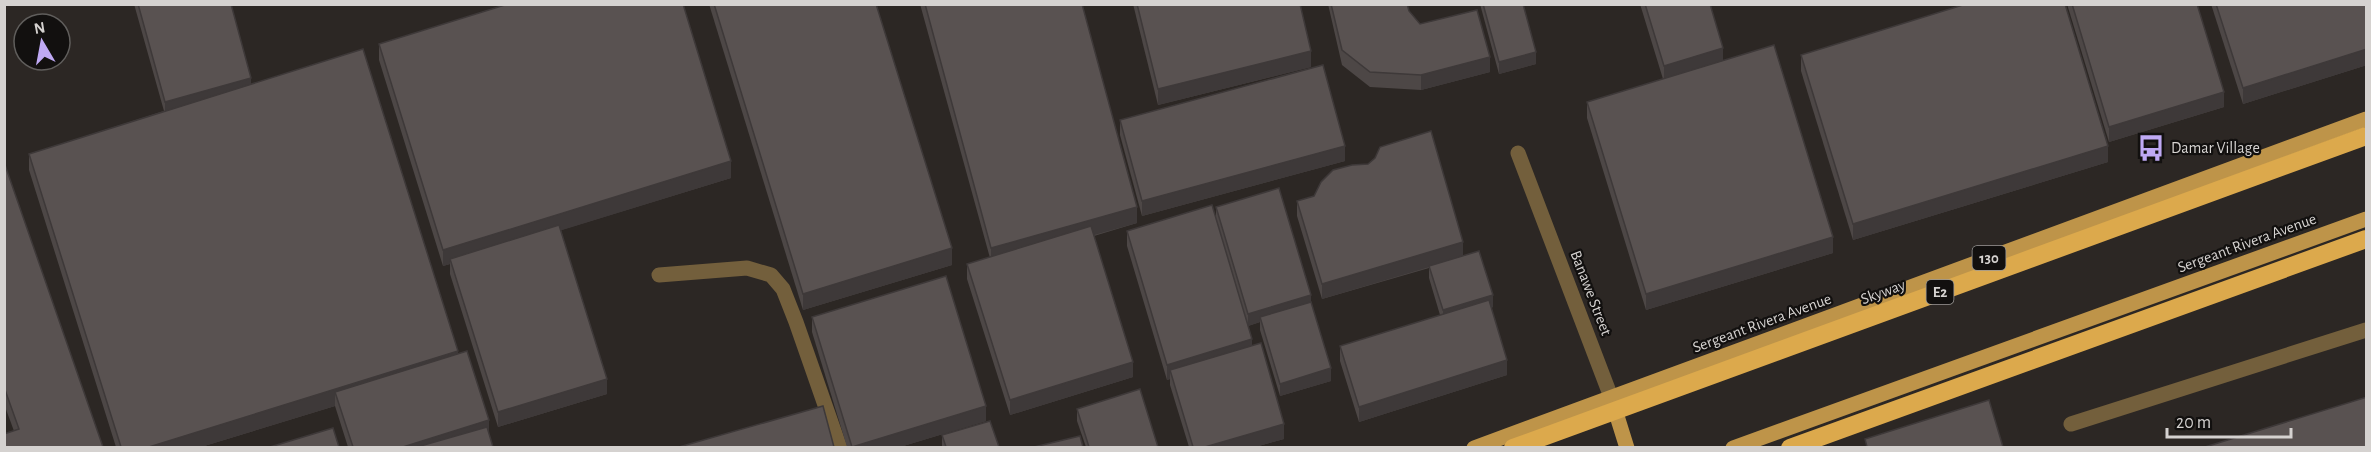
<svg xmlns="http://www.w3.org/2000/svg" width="2371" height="452" viewBox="0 0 2371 452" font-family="'Alegreya Sans',sans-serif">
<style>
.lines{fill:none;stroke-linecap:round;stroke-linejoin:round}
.minor{stroke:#735f3c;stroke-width:15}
.major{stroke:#be9449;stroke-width:15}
.highway{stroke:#dca94c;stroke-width:18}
.highway-bridge{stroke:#dca94c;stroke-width:18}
.wall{fill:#4d4746}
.shaded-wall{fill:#3e3939}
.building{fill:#595251;stroke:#3e3939;stroke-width:1.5}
.labels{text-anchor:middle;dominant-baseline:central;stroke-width:4.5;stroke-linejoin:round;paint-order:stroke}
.shield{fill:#12100f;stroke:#9a9896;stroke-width:1.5}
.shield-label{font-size:15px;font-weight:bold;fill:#d5d2d0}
.poi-label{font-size:16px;fill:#d5d2d0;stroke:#12100f;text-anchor:start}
.street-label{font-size:16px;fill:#d5d2d0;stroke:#12100f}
</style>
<rect width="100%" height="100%" fill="#2c2724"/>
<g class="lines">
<!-- minor -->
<g class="minor">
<path d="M1518 153 1611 397"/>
<path d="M659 275 747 268 771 275 783 289 796 322 840 448"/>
<path d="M2071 424 2366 330"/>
</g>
<!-- major -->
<g class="major">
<path d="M1612 400 1627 448"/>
<path d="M1474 448 2366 119"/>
<path d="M1733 448 2366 219"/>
</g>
<!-- highway -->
<path class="highway" d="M1790 448 2366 239"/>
<!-- highway-bridge -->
<path class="highway-bridge" d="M1513 448 2366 136"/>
</g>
<!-- wall -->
<g class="wall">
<path d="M134 4H231L251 84 458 353 493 447H348L335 406 201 447H116L29 170V154L164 111Z"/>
<path d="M709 4H876L952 265 803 310Z"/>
<path d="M920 4H1082L1137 223 1094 236 1133 377 1010 415 967 279V264L990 258Z"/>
<path d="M1133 4H1300L1311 67 1158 105Z"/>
<path d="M1328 4H1407L1409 11 1420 24 1490 72 1421 90 1370 87 1342 65Z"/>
<path d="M1480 4H1523L1536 64 1499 74Z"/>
<path d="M1640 4H1715L1710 6 1723 61 1833 253 1646 310 1587 118V102L1663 79Z"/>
<path d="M2067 4H2197L2224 107 2109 142Z"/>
<path d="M2211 4H2367V65L2243 104Z"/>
<path d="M379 44 731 178 561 230 607 394 498 427 450 274V264L443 266 379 60Z"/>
<path d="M1801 55 2108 162 1853 240 1801 71Z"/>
<path d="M1120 120 1345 161 1142 216 1120 135Z"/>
<path d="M5 165 103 447 14 431 4 404Z"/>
<path d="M1297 201 1463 255 1493 307 1491 308 1507 375 1359 422 1340 361V346L1440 315 1429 278V268L1322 299 1297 216Z"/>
<path d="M1216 207 1311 302 1331 381 1280 396 1260 330V322L1248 326 1252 346 1284 439 1255 447H1189L1170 385V379L1167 380 1127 246V231L1216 219Z"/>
<path d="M812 317 986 421 900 447H847L812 332Z"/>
<path d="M1077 409 1158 447H1086L1077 421Z"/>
<path d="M942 435 999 447H942Z"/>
</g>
<!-- shaded-wall -->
<g class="shaded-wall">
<path d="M1723 48V63L1664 81V66Z"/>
<path d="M2367 49V65L2243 104V88Z"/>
<path d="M1311 51V67L1158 105V89Z"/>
<path d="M1536 52V64L1499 74V62Z"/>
<path d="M1490 57V72L1421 90V75Z"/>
<path d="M251 78V93L165 117V102Z"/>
<path d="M2224 92V107L2109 142V127Z"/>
<path d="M1345 146V161L1142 216V201Z"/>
<path d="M2108 146V162L1853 240V224Z"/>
<path d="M731 161V178L452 264 450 259V264L443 266V250Z"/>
<path d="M1137 207V223L991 264V248Z"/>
<path d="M1833 237V253L1646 310V294Z"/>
<path d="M1463 242V257L1322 299V284Z"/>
<path d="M952 248V265L803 310V294Z"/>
<path d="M1311 295V307L1260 317V322L1248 326V314Z"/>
<path d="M1493 295V307L1443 322V310Z"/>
<path d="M1252 339V354L1170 370V379L1167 380V365Z"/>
<path d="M458 351V367L335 392V406L201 447H149Z"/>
<path d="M1507 360V375L1359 422V407Z"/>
<path d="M1133 362V377L1010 415V400Z"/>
<path d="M1331 368V381L1280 396V384Z"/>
<path d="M607 379V394L498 427V412Z"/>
<path d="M986 406V421L900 447H852Z"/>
<path d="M489 420V435L451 447H403Z"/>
<path d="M1284 424V439L1255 447H1205Z"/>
</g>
<!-- building -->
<g class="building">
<path d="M138 4H231L251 78 165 102Z"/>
<path d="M508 4H683L731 161 443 250 379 44Z"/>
<path d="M714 4H876L952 248 803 294Z"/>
<path d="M925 4H1082L1137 207 991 248Z"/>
<path d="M1137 4H1300L1311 51 1158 89Z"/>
<path d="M1331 4H1407L1409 11 1420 24 1477 10 1490 57 1421 75 1370 72 1342 50Z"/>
<path d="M1483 4H1523L1536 52 1499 62Z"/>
<path d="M1645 4H1710L1723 48 1664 66Z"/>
<path d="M1966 4H2065L2108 146 1853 224 1801 55Z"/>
<path d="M2072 4H2197L2224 92 2109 127Z"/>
<path d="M2216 4H2367V49L2243 88Z"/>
<path d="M1774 45 1833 237 1646 294 1587 102Z"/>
<path d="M363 49 458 351 149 447H121L29 154Z"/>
<path d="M1323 65 1345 146 1142 201 1120 120Z"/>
<path d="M1431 131 1463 242 1322 284 1297 201 1314 196 1321 182 1333 170 1352 165 1368 164 1375 158 1380 147Z"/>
<path d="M5 165 103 447H4V434L19 429 4 387Z"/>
<path d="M1279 188 1311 295 1248 314 1216 207Z"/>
<path d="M1212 205 1252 339 1167 365 1127 231Z"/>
<path d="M559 225 607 379 498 412 450 259Z"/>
<path d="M1091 226 1133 362 1010 400 967 264Z"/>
<path d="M1479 251 1493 295 1443 310 1429 266Z"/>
<path d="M946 276 986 406 852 447 812 317Z"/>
<path d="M1489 300 1507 360 1359 407 1340 346Z"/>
<path d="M1311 302 1331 368 1280 384 1260 317Z"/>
<path d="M1261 343 1284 424 1205 447H1193L1170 370Z"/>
<path d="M467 351 489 420 403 447H353L335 392Z"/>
<path d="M1140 389 1158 447H1089L1077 409Z"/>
<path d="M2367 397V447H2205Z"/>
<path d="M1989 400 2003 447H1867L1865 439Z"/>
<path d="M823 406 834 447H679Z"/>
<path d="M990 421 999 447H946L942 435Z"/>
<path d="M487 427 493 447H417Z"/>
<path d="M333 428 339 447H270Z"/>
<path d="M1080 436 1083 447H1034Z"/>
</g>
<!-- icons -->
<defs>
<symbol id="bus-bare" viewBox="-9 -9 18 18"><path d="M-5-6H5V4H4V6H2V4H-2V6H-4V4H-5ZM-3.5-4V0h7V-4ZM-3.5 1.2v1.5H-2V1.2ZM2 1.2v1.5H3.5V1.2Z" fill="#bfa9f4" stroke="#12100f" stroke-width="2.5" paint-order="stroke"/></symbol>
</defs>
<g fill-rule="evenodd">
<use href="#bus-bare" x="2132" y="129" width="38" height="38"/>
</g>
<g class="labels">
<!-- shield labels -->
<g class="shield">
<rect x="1972.5" y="246" width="33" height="24" rx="4.5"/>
<rect x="1926.5" y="280" width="27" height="24" rx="4.5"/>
</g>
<g class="shield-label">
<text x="1989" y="258">130</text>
<text x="1940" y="292">E2</text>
</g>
<!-- poi labels -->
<g class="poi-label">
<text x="2171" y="148">Damar Village</text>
</g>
<!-- street labels -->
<g class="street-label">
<text transform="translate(2247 243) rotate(-20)">Sergeant Rivera Avenue</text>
<text transform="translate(1883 292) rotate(-20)">Skyway</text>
<text transform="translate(1591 293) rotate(69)">Banawe Street</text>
<text transform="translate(1762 323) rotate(-20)">Sergeant Rivera Avenue</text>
</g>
</g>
<!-- border -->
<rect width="2371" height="452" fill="none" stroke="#d5d2d0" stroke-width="12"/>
<!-- north arrow -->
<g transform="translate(42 42) rotate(350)"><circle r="28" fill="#12100f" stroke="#605e5c" stroke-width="1.5"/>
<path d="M0-4.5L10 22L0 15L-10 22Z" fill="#bfa9f4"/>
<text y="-9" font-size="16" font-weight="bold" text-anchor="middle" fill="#d5d2d0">N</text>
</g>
<!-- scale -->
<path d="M2167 428v9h124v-9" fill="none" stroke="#d5d2d0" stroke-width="3"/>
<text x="2176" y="428" font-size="18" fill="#d5d2d0" stroke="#12100f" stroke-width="4.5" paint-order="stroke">20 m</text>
</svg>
